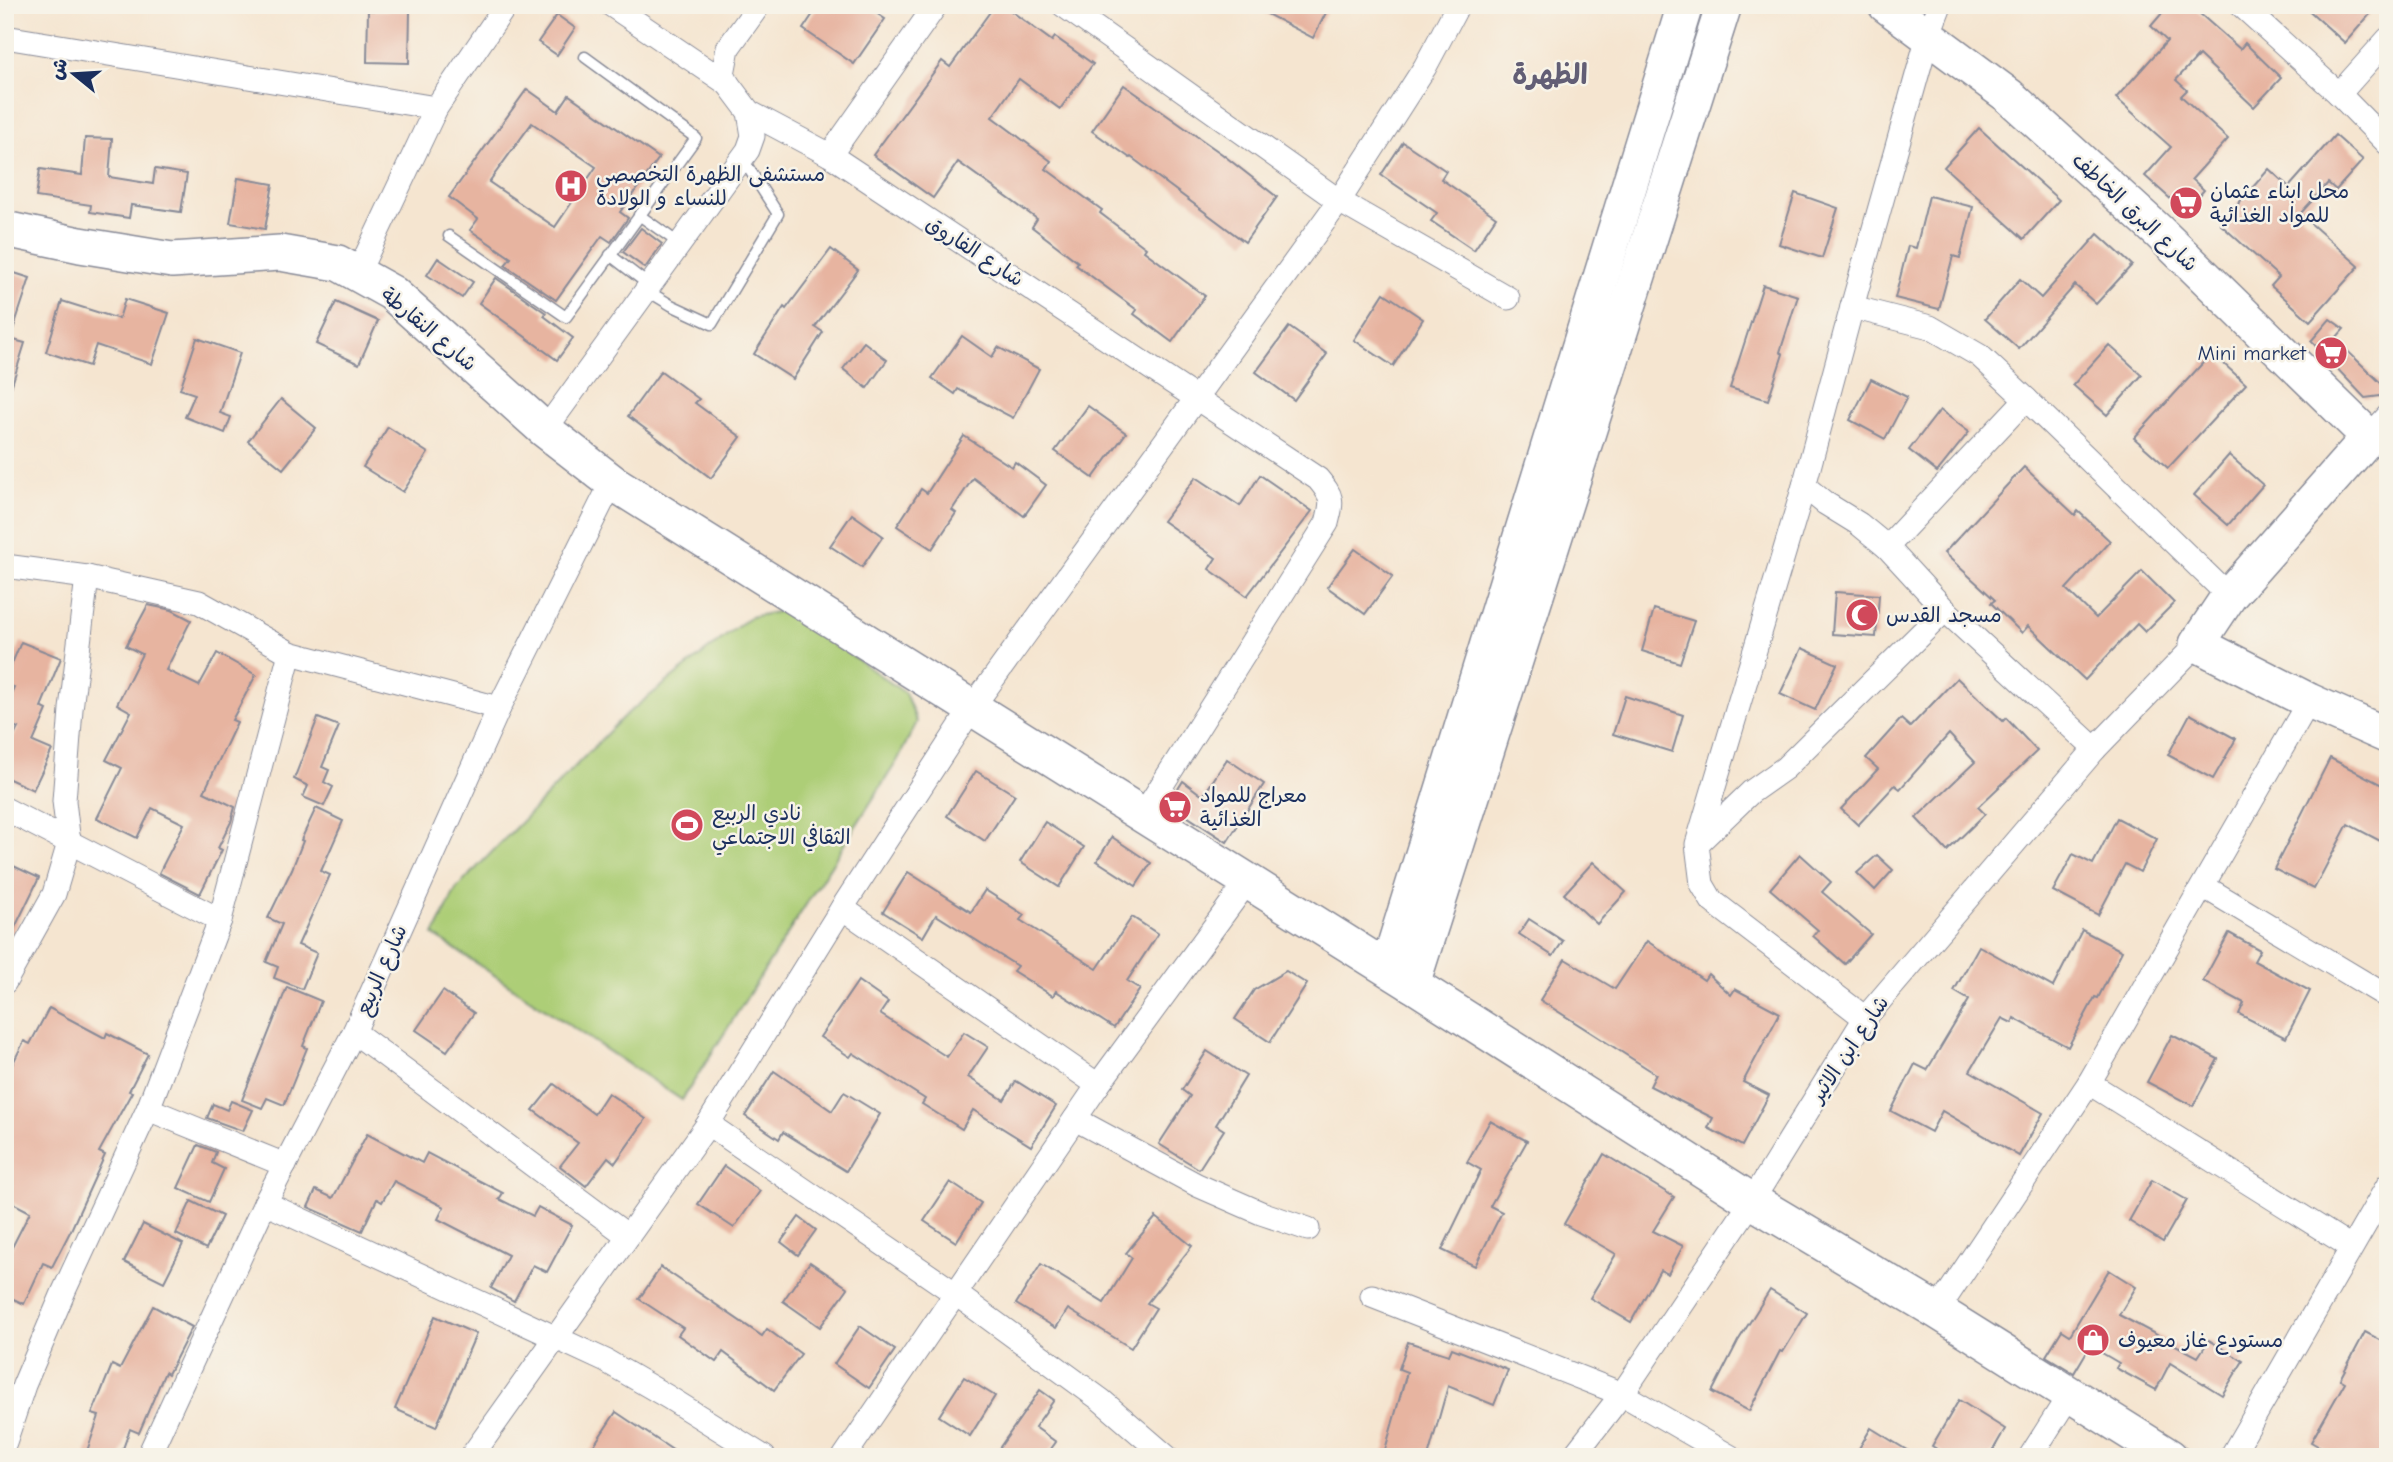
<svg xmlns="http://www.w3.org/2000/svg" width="2393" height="1462" viewBox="0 0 2393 1462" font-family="'Comic Neue','Playpen Sans Arabic',sans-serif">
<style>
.green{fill:#adce77;stroke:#647e6a;stroke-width:2}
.building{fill:#e7b4a0;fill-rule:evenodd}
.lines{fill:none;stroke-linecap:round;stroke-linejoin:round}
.lane-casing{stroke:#888a97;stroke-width:13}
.street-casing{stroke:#888a97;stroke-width:25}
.primary-casing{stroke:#888a97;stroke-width:38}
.lane{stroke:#fff;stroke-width:10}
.street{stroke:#fff;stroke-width:23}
.primary{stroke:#fff;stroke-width:35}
.labels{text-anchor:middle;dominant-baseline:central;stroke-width:5;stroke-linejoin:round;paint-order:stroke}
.poi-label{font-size:21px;fill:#1b2f5e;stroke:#f7f3e8;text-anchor:start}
.street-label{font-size:21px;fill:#1b2f5e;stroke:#f7f3e8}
.district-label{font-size:28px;font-weight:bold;fill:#625e75;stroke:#f7f3e8}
</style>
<rect width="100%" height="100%" fill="#f7f3e8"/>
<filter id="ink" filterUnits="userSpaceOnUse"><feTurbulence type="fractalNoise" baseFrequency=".0143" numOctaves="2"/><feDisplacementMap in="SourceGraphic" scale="14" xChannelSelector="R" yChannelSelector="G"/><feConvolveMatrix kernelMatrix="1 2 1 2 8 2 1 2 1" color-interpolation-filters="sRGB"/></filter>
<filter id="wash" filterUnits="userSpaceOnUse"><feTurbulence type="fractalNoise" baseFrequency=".00686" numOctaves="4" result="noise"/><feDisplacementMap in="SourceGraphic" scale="28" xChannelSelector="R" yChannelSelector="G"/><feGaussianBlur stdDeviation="1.57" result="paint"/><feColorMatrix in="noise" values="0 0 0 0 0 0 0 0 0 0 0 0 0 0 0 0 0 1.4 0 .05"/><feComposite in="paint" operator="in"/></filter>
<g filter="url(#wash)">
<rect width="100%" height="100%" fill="#f5e5d0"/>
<!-- green -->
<path class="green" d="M787 610 905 693 917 722 897 761 682 1100 434 935 456 889 624 716 750 617Z"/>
<g id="blocks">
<!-- building -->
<g class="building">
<path d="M819 5H864L885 19 854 64 803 29Z"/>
<path d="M995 5H1003L1052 41 1055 37 1093 64 1060 109 1019 79 992 117 1051 161 1046 169 1102 210 1100 213 1146 248 1144 251 1205 296 1172 342 1134 314 1137 310 1076 265 1078 262 1032 227 1037 219 958 162 933 198 873 155 942 61 950 67Z"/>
<path d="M1250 5H1330L1313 38Z"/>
<path d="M2169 5H2190L2240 49 2245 43 2281 78 2254 107 2199 55 2176 80 2187 90 2181 96 2228 139 2192 179 2204 190 2185 212 2145 176 2171 147 2116 98 2167 41 2151 26Z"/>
<path d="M2303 5H2378L2345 43Z"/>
<path d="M368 10 410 11 409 63 367 62Z"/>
<path d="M557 15 575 28 557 55 538 42Z"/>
<path d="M1124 85 1222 154 1277 197 1245 242 1131 157 1130 158 1092 131Z"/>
<path d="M527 89 558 111 569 95 659 158 620 212 628 218 611 242 602 236 556 300 505 265 511 258 470 230 478 219 449 197ZM532 123 596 167 555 227 489 182Z"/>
<path d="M1979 128 2059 200 2024 239 1944 167Z"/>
<path d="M2335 135 2363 160 2336 190 2328 183 2300 214 2359 266 2310 321 2271 286 2279 277 2220 224 2269 169 2289 187Z"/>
<path d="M85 138 112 139 109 177 153 184 155 169 187 174 181 212 131 205 129 218 90 212 91 205 36 197 40 169 82 175Z"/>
<path d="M1403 142 1446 171 1441 179 1496 217 1474 250 1431 221 1437 213 1381 175Z"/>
<path d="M238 178 273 184 265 229 230 223Z"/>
<path d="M1795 193 1838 208 1822 258 1779 244Z"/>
<path d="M1929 196 1973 207 1960 258 1953 256 1939 309 1895 298 1908 246 1916 248Z"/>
<path d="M641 228 662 244 645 268 623 252Z"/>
<path d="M2098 234 2132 265 2096 304 2075 285 2019 349 1985 319 2020 279 2041 298Z"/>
<path d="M831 249 858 270 815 327 823 332 793 379 754 354 784 307 786 309Z"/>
<path d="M438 258 473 282 462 298 427 275Z"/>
<path d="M5 270 30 278 10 339 25 343 9 394 5 393Z"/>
<path d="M496 278 546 313 544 316 573 338 557 360 479 303Z"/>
<path d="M1763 285 1798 296 1780 352 1783 354 1768 400 1730 388Z"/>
<path d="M1384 293 1423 319 1393 366 1354 340Z"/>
<path d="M125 299 169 313 152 364 96 345 89 366 46 352 62 301 119 319Z"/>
<path d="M336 302 378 321 359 364 316 344Z"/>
<path d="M2330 319 2344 329 2335 339 2388 390V395L2365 398 2311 341Z"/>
<path d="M1289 327 1327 354 1294 400 1256 372Z"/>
<path d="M962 336 992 357 998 347 1039 369 1013 418 958 389 955 394 932 378Z"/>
<path d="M197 338 240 353 220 413 231 417 225 433 185 417 195 394 180 389Z"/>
<path d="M864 342 887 360 867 388 843 369Z"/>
<path d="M2109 345 2142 375 2107 415 2073 385Z"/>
<path d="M2212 353 2246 384 2168 468 2134 438Z"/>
<path d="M661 371 699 399 695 403 741 437 711 478 628 416Z"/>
<path d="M1871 379 1907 397 1885 439 1850 420Z"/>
<path d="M281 399 316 428 283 469 248 441Z"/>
<path d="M1088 406 1126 433 1093 478 1055 451Z"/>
<path d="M1940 410 1969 432 1937 472 1909 450Z"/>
<path d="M388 427 428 453 403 492 363 467Z"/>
<path d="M964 436 1012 467 1015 462 1046 485 1024 516 973 478 952 510 956 513 932 549 897 526 921 489 927 493Z"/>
<path d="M2229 455 2263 485 2228 525 2194 495Z"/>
<path d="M2024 467 2075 515 2078 511 2110 541 2066 589 2096 618 2142 571 2174 603 2145 632 2137 624 2085 680 2028 626 2022 633 1991 603 1995 600 1944 553Z"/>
<path d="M1260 475 1312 511 1247 596 1209 569 1216 558 1163 521 1196 477 1240 506Z"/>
<path d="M852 514 883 536 862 567 830 546Z"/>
<path d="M1355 549 1393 576 1365 614 1327 587Z"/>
<path d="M1835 592 1879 595 1876 637 1832 634Z"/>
<path d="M148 605 172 610 191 620 166 670 199 686 217 653 256 675 232 720 237 722 204 792 235 807 231 822 218 848 222 850 200 894 159 873 184 824 152 808 137 838 97 818 122 768 106 760 131 712 117 704 142 654 126 646Z"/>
<path d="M1654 609 1694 621 1680 663 1642 651Z"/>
<path d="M21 642 61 658 41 707 47 710 33 742 52 750 33 790 5 777V754L18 728 5 722V707L14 687 5 684V680Z"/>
<path d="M1802 648 1837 664 1815 710 1780 694Z"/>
<path d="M1957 678 2003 721 2006 718 2037 751 1978 807 1985 814 1947 851 1916 818 1975 762 1949 734 1900 789 1895 785 1858 825 1841 809 1878 769 1866 758 1901 719 1910 727Z"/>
<path d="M1625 696 1683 715 1672 752 1613 734Z"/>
<path d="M2190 714 2236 739 2213 779 2168 755Z"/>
<path d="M318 718 339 726 322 767 329 770 324 782 333 787 324 806 303 797 308 786 294 779Z"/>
<path d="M2330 758 2388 788V845L2348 824 2314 889 2274 869Z"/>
<path d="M1227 759 1264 784 1227 842 1176 809 1173 797 1183 781 1203 796Z"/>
<path d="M976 771 1015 795 985 841 947 816Z"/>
<path d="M316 808 343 821 321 871 330 875 298 945 317 953 302 989 274 978 278 967 266 962 282 924 268 918 292 869 303 841 301 840Z"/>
<path d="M2117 818 2157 839 2140 872 2125 864 2098 915 2053 891 2073 854 2093 864Z"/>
<path d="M1045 822 1084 847 1059 887 1020 862Z"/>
<path d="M1112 837 1151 863 1136 886 1097 861Z"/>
<path d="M1800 854 1831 882 1822 892 1871 934 1845 964 1813 936 1818 930 1770 889Z"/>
<path d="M1877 855 1893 870 1875 890 1857 873Z"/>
<path d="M5 862 39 878 5 948Z"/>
<path d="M1593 862 1626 892 1597 924 1564 894Z"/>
<path d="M908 872 971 912 985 890 1024 915 1020 920 1097 969 1132 917 1158 934 1127 981 1140 989 1114 1028 1056 991 1053 996 1013 971 1017 966 936 915 923 937 883 912Z"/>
<path d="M1529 919 1563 941 1553 956 1519 934Z"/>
<path d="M2082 930 2122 951 2098 998 2095 997 2068 1047 2014 1018 2012 1023 2002 1018 1970 1071 2043 1113 2019 1156 1942 1111 1931 1132 1891 1111 1915 1064 1927 1070 1969 1000 1954 991 1979 946 2053 987Z"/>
<path d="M2229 933 2260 950 2254 961 2310 991 2286 1038 2239 1014 2244 1003 2203 981Z"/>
<path d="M1647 941 1704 980 1708 974 1731 995 1735 989 1780 1013 1743 1082 1769 1095 1742 1146 1708 1128 1713 1118 1650 1086 1656 1074 1540 1000 1565 959 1615 989Z"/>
<path d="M1286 971 1307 984 1270 1042 1235 1019 1254 990Z"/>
<path d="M858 981 888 1002 880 1014 947 1057 964 1032 988 1047 968 1077 1004 1100 1016 1081 1056 1106 1031 1146 973 1110 962 1129 922 1104 925 1099 853 1053 850 1057 820 1037Z"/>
<path d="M287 987 321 1001 303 1046 307 1048 284 1105 267 1098 262 1108 242 1100Z"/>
<path d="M443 991 474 1013 447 1051 416 1030Z"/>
<path d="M49 1008 105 1038 107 1033 148 1054 129 1091 132 1092 99 1152 105 1155 71 1230 52 1267 43 1263 24 1304 5 1295V1261L30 1212 5 1199V1079L24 1041 30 1044Z"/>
<path d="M2172 1035 2218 1059 2193 1106 2147 1082Z"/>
<path d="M1207 1051 1246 1076 1216 1125 1224 1130 1199 1169 1159 1144 1190 1096 1182 1090Z"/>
<path d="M774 1071 832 1111 844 1092 880 1114 846 1171 783 1132 779 1139 745 1116Z"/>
<path d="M554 1084 594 1114 608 1093 646 1119 615 1163 608 1157 586 1186 560 1166 578 1143 533 1110Z"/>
<path d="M231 1101 253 1110 243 1131 207 1118 213 1104 227 1110Z"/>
<path d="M1490 1121 1527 1141 1490 1206 1502 1212 1475 1266 1442 1250 1481 1170 1467 1162Z"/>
<path d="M367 1134 422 1163 427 1153 503 1193 499 1199 533 1216 538 1207 572 1225 547 1272 533 1265 514 1301 491 1288 508 1255 438 1219 444 1207 394 1181 382 1202 377 1199 362 1231 308 1207 316 1190 333 1198Z"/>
<path d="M198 1145 216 1152 212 1163 224 1169 209 1202 178 1188Z"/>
<path d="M1604 1154 1674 1197 1653 1231 1683 1246 1668 1274 1660 1270 1631 1322 1590 1298 1616 1254 1564 1224Z"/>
<path d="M724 1166 760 1191 734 1228 698 1204Z"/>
<path d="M2152 1180 2187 1200 2163 1242 2129 1221Z"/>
<path d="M950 1182 981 1203 956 1242 924 1221Z"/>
<path d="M191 1201 222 1216 206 1249 176 1234Z"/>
<path d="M799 1217 816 1230 798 1255 781 1242Z"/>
<path d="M1156 1217 1192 1246 1147 1303 1156 1308 1131 1348 1068 1309 1056 1328 1016 1304 1041 1264 1104 1303 1132 1258 1126 1253Z"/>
<path d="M143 1224 183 1244 164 1282 124 1262Z"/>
<path d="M810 1262 848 1288 820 1327 783 1301Z"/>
<path d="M661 1267 762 1336 767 1329 801 1354 774 1390 723 1352 716 1362 678 1335 683 1328 639 1299Z"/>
<path d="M2109 1270 2136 1287 2119 1315 2198 1357 2209 1340 2243 1361 2222 1395 2170 1363 2156 1390 2116 1368 2119 1363 2090 1346 2074 1373 2046 1356 2062 1330 2070 1335Z"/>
<path d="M1770 1290 1807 1313 1783 1352 1780 1351 1749 1411 1712 1392 1738 1341Z"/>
<path d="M153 1306 192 1327 168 1374 165 1372 139 1433 130 1429 120 1457H85L99 1416 92 1414 112 1365 120 1369Z"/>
<path d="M435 1316 476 1334 436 1427 395 1409Z"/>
<path d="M860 1326 895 1350 869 1388 834 1364Z"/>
<path d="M2365 1332 2388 1344V1457H2337L2311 1442 2345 1382 2340 1379Z"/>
<path d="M1408 1342 1449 1355 1452 1348 1508 1370 1494 1405 1448 1386 1428 1457H1383L1407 1372 1399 1369Z"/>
<path d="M964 1377 995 1396 970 1436 939 1416Z"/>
<path d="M1040 1390 1054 1400 1035 1427 1056 1442 1045 1457H993Z"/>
<path d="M1959 1400 2005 1429 1989 1457H1950L1932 1446Z"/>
<path d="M616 1412 683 1457H586Z"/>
<path d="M1871 1428 1918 1457H1854Z"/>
</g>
</g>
</g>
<g filter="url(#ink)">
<use href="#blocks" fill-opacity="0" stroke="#888a97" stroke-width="2"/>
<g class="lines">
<defs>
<g id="lane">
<path d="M639 215 680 244"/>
<path d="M449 236 566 317 696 138 585 57"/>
<path d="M610 255 649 285"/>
<path d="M646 290 671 305 712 324 778 214 742 158"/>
</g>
<g id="street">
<path d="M611 5 728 84"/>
<path d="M1063 5 1339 201 1508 298"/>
<path d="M2241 5 2339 94 2388 144"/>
<path d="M5 37 436 108"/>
<path d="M2339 94 2388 39"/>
<path d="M749 112 830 155 1318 479C1333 497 1333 500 1327 523L1143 815"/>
<path d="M830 155 936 5"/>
<path d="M357 275 436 108 506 5"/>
<path d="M1852 307 1930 327 1980 356 2026 399 2229 596"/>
<path d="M545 430 748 150 753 136 749 112 728 84 723 74 728 48 759 5"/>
<path d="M2369 437 2388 416"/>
<path d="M1804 486 1825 503 1859 524 1887 547 1945 610 2095 749"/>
<path d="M1887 547 2026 399"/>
<path d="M5 566 87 577 199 602 290 653 499 708"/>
<path d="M5 809 220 920"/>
<path d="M1698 843 1751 792 1785 768 1945 610"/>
<path d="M2203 886 2388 997"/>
<path d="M842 908 1098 1085"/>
<path d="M5 982 54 894 69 843 64 801 71 709 87 577"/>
<path d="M1865 1018 1712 901 1702 884 1697 844 1804 486 1852 307 1928 36 1940 5"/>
<path d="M354 1032 628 1236"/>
<path d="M2089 1083 2351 1247"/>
<path d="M148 1109 285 1165"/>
<path d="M1075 1119 1197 1185 1261 1213 1308 1229"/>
<path d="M708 1124 956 1294 1101 1400 1167 1457"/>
<path d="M265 1203 606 1361 668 1397 764 1457"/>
<path d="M1372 1296 1622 1394 1731 1457"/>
<path d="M1937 1311 2089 1083 2309 701"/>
<path d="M5 1442 24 1385 64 1291 148 1109 220 920 290 653"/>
<path d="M148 1457 265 1203 354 1032 499 708 612 482"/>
<path d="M471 1457 708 1124 842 908 972 708 1339 201 1425 67 1458 5"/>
<path d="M844 1457 1098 1085 1247 882"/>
<path d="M1573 1457 1622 1394 1752 1201 1865 1018 2095 749 2197 644"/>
<path d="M2030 1457 2070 1394"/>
<path d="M2231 1457 2388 1185"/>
</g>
<g id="primary">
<path d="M1886 5 2009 96 2158 231 2369 437 2229 596 2197 644 2309 701 2388 736"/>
<path d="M5 229 80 245 172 260 280 253 338 263 392 293 545 430 612 482 1412 984 1752 1201 1937 1311 2170 1457"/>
<path d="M1388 968 1685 5"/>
<path d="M1412 984 1724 5"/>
</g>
</defs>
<!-- lane casing -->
<use href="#lane" class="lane-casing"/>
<!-- street casing -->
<use href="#street" class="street-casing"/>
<!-- primary casing -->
<use href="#primary" class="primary-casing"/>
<!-- lane -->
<use href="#lane" class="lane"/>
<!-- street -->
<use href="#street" class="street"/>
<!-- primary -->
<use href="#primary" class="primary"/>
</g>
</g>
<!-- icons -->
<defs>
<symbol id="hospital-disc" viewBox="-11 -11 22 22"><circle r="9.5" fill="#d1495b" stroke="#f7f3e8"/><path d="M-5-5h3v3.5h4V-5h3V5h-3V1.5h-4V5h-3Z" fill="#fff"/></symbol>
<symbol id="supermarket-disc" viewBox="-11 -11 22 22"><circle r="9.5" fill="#d1495b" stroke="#f7f3e8"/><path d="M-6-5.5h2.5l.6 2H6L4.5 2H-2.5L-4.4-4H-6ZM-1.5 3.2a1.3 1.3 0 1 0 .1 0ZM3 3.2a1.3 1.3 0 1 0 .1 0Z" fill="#fff"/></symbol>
<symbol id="mosque-disc" viewBox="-11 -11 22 22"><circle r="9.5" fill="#d1495b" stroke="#f7f3e8"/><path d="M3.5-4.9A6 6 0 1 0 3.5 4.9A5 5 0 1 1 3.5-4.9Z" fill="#fff"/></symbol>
<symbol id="stadium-disc" viewBox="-11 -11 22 22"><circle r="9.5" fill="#d1495b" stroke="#f7f3e8"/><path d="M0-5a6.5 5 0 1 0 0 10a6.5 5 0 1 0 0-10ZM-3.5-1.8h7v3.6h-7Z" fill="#fff"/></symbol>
<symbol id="shop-disc" viewBox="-11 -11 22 22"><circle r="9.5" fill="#d1495b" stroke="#f7f3e8"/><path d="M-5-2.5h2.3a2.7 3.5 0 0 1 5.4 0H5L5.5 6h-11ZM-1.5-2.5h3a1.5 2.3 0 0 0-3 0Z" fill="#fff"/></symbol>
</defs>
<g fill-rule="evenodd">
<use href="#hospital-disc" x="552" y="167" width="38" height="38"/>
<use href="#supermarket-disc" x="2167" y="184" width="38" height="38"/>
<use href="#supermarket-disc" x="2312" y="334" width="38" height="38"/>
<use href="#mosque-disc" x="1843" y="596" width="38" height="38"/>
<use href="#supermarket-disc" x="1156" y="788" width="38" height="38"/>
<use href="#stadium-disc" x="668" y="806" width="38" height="38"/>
<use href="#shop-disc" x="2074" y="1321" width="38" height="38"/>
</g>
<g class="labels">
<!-- poi labels -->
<g class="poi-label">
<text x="596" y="174">مستشفى الظهرة التخصصي<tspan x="596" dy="24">للنساء و الولادة</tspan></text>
<text x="2210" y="191">محل ابناء عثمان<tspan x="2210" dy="24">للمواد الغذائية</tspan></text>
<text x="2306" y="353" text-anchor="end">Mini market</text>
<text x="1886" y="615">مسجد القدس</text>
<text x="1200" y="795">معراج للمواد<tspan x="1200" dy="24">الغذائية</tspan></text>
<text x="712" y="813">نادي الربيع<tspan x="712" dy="24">الثقافي الاجتماعي</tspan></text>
<text x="2118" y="1340">مستودع غاز معيوف</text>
</g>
<!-- street labels -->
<g class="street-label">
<text transform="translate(2135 212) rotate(43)">شارع البرق الخاطف</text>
<text transform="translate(975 251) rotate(33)">شارع الفاروق</text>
<text transform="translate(429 329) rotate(40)">شارع النقارطة</text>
<text transform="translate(381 970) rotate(-66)">شارع الربيع</text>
<text transform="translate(1849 1049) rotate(-56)">شارع ابن الاثير</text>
</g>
<!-- district labels -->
<g class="district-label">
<text x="1550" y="75">الظهرة</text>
</g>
</g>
<!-- margin -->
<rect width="2393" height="1462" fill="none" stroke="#f7f3e8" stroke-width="28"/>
<!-- north arrow -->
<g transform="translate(74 74) rotate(288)" stroke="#f7f3e8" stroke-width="5" paint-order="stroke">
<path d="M0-5L12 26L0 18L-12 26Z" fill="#1b2f5e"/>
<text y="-10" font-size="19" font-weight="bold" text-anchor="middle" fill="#1b2f5e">ش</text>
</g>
</svg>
